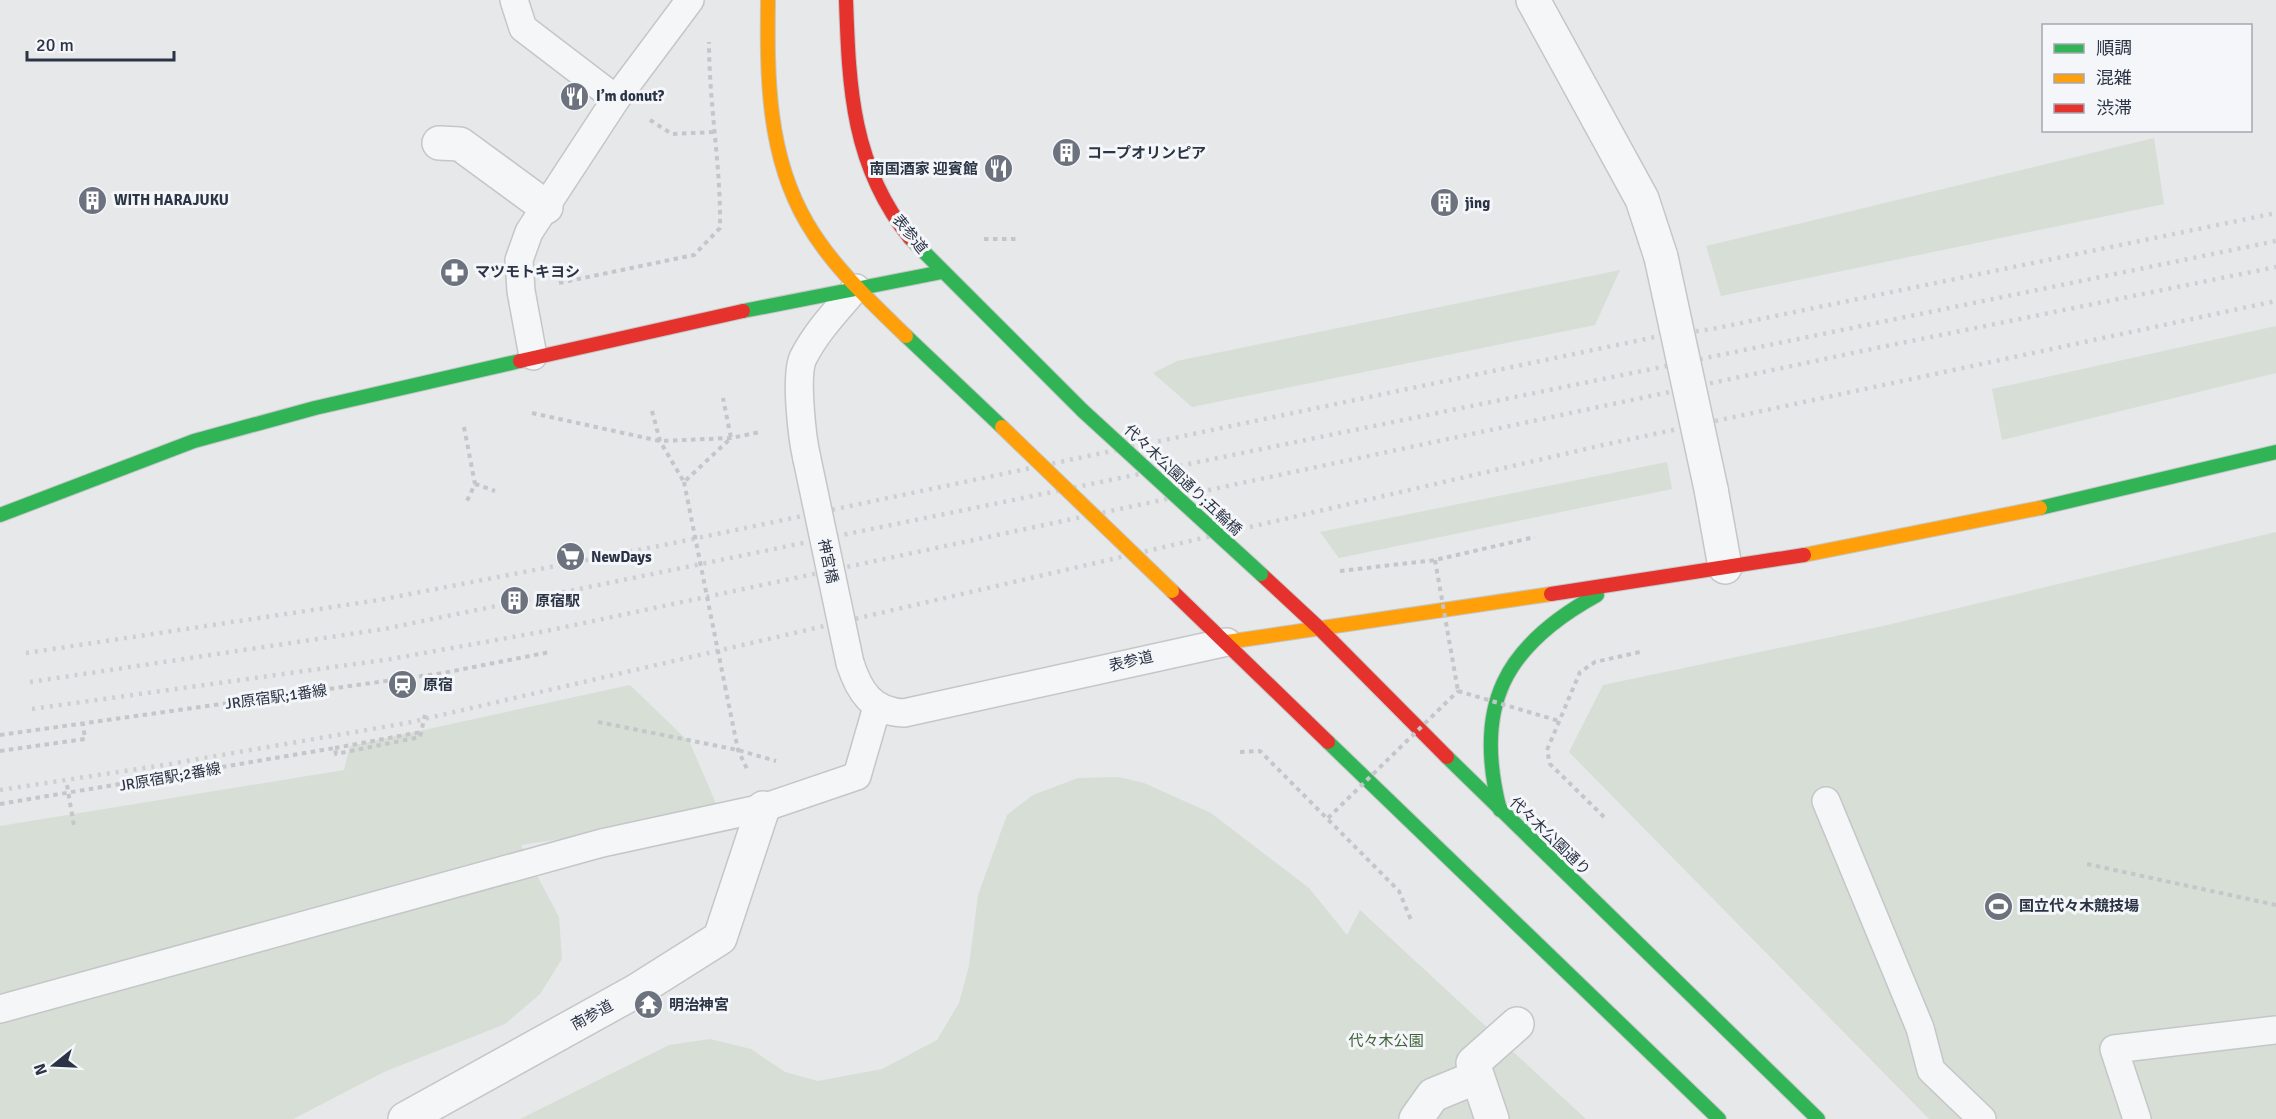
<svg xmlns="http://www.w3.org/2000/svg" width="2276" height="1119" viewBox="0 0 2276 1119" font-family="Signika,'Noto Sans JP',sans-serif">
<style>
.green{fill:#d6ded6}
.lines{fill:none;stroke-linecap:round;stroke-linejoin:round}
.lane-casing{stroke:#c4c6c8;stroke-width:30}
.street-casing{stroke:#c4c6c8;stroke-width:36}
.fast-casing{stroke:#c4c6c8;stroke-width:16}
.slow-casing{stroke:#c4c6c8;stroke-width:16}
.jam-casing{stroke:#c4c6c8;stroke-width:16}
.path{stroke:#c5c6ca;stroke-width:4;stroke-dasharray:4.5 4.5;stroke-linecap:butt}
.lane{stroke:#f5f6f7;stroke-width:27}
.street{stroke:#f5f6f7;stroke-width:33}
.fast{stroke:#30b455;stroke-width:14}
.slow{stroke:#ff9f0a;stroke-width:14}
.jam{stroke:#e5322d;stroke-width:14}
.rail{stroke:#cecfd2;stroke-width:4.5;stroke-dasharray:3 6;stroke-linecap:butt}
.lane-bridge-casing{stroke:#c4c6c8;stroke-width:30;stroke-linecap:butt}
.street-bridge-casing{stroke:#c4c6c8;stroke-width:36;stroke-linecap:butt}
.fast-bridge-casing{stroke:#c4c6c8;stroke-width:16;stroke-linecap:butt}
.slow-bridge-casing{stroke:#c4c6c8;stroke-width:16;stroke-linecap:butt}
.path-bridge{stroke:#c5c6ca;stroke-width:4;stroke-dasharray:4.5 4.5;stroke-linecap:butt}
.lane-bridge{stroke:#f5f6f7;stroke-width:27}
.street-bridge{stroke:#f5f6f7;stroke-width:33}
.fast-bridge{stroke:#30b455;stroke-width:14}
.slow-bridge{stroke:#ff9f0a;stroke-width:14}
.labels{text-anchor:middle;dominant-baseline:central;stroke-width:6;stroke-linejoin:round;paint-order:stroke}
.poi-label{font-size:15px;font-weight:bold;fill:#2b3445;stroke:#f4f6f9;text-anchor:start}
.street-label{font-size:15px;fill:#2b3445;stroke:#f4f6f9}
.park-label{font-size:15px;fill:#3f6138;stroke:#f4f6f9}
</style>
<rect width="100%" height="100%" fill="#e6e8ea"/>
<!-- green -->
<g class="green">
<path d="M2154 138 2164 204 1721 296 1706 246Z"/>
<path d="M1620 270 1595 325 1192 407 1153 373 1177 361Z"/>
<path d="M2276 326V373L2002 440 1992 389Z"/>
<path d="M1667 462 1672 489 1339 558 1320 532Z"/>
<path d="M2276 532V1119H1929L1569 752 1603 685 1883 626Z"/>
<path d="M630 685 690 743 721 815 521 845 559 917 562 959 540 994 505 1024 384 1072 293 1119H0V826L344 770 350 746Z"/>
<path d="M1118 777 1144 783 1211 813 1309 888 1347 935 1360 910 1586 1119H520L669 1045 710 1039 751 1049 785 1072 818 1081 882 1069 937 1040 959 1003 969 966 978 895 1007 815 1033 795 1078 778Z"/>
</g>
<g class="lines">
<defs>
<g id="lane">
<path d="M514 0 523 28 616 99"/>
<path d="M533 356 521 291 519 260 529 232 616 99 690 0"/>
<path d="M807 459C802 438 795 376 803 358 816 332 837 310 856 288"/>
<path d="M850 663C859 691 872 712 904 713L1227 642"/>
<path d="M1826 801 1920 1028 1931 1070 1982 1119"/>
<path d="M0 1009 602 843 763 808 857 776 877 707"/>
<path d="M2137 1119 2114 1049 2276 1030"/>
</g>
<g id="street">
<path d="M1533 0 1642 199 1661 257"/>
<path d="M439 143 460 144 546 207"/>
<path d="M1711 489 1725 567"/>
<path d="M405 1119 636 991 720 938 763 808"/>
<path d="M1416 1119 1433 1095 1477 1077"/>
<path d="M1492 1119 1473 1063 1517 1024"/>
</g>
<g id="fast">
<path d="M910 238 1083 411"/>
<path d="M743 311 942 272"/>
<path d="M906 336 1002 427"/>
<path d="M2040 508 2276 452"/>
<path d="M0 515 194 441 315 408 520 361"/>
<path d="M1328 742 1719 1119"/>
<path d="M1447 757 1818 1119"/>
<path d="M1500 810C1473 706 1504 646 1597 595"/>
</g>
<g id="slow">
<path d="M768 0C767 76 767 155 807 223 832 266 870 301 906 336"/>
<path d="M1804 555 2040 508"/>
<path d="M1227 642 1551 594"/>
</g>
<g id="jam">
<path d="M846 0C849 88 852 166 910 238"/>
<path d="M520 361 743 311"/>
<path d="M1261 574 1318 627 1447 757"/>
<path d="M1172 591 1328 742"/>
<path d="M1551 594 1804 555"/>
</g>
</defs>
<!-- lane casing -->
<use href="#lane" class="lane-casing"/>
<!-- street casing -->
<use href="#street" class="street-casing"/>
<!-- fast casing -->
<use href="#fast" class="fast-casing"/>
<!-- slow casing -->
<use href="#slow" class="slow-casing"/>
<!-- jam casing -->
<use href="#jam" class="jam-casing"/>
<!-- path -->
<g class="path">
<path d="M650 120 672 134 714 132"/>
<path d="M984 239H1018"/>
<path d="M559 283 694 255 720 228C721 166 709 104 709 42"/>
<path d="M652 411 660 441 684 482 731 438 723 398"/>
<path d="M532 413 660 441 731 438 760 432"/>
<path d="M464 427 475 484 466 503"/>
<path d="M475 484 495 491"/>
<path d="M1340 571 1435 560 1535 537"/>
<path d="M725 686 738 750 747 769"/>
<path d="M598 722 738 750 776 761"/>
<path d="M0 735 443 673 550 652"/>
<path d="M335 748 421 732"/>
<path d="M0 751 85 739 83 724"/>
<path d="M1240 752 1260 751 1399 891 1411 920"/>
<path d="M67 785 74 826"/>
<path d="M0 804 335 748 336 754 420 737 425 715"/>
<path d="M1604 817 1550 764 1547 750 1580 672 1595 662 1640 652"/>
<path d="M2087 864 2276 905"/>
</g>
<!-- lane -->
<use href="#lane" class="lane"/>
<!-- street -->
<use href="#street" class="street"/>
<!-- fast -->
<use href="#fast" class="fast"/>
<!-- slow -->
<use href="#slow" class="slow"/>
<!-- jam -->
<use href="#jam" class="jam"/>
<!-- rail -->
<g class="rail">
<path d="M26 653 379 600 669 544 1655 337 1712 329 2276 213"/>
<path d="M30 682 384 629 2276 241"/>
<path d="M32 709 391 659 546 631 1862 351 2276 267"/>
<path d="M0 790 164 765 407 723 1603 445 2276 301"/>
</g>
<defs>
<path id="lane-bridge" d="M807 459 850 663"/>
<path id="street-bridge" d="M1661 257 1711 489"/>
<path id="fast-bridge" d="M1083 411 1261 574"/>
<path id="slow-bridge" d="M1002 427 1172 591"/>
</defs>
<!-- lane-bridge casing -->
<use href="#lane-bridge" class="lane-bridge-casing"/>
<!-- street-bridge casing -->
<use href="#street-bridge" class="street-bridge-casing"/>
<!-- fast-bridge casing -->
<use href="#fast-bridge" class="fast-bridge-casing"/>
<!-- slow-bridge casing -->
<use href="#slow-bridge" class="slow-bridge-casing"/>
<!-- path-bridge -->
<g class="path-bridge">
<path d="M684 482 725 686"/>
<path d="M1435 560 1458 691"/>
<path d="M1458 691 1559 721"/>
<path d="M1328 818 1458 691"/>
</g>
<!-- lane-bridge -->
<use href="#lane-bridge" class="lane-bridge"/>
<!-- street-bridge -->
<use href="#street-bridge" class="street-bridge"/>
<!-- fast-bridge -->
<use href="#fast-bridge" class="fast-bridge"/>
<!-- slow-bridge -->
<use href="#slow-bridge" class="slow-bridge"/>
</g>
<!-- icons -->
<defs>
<symbol id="restaurant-disc" viewBox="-11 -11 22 22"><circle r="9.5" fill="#6c737f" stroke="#f4f6f9"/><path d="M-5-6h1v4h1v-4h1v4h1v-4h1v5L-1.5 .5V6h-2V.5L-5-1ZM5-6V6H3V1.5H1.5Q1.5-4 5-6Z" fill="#fff"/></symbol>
<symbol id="building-disc" viewBox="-11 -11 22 22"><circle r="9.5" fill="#6c737f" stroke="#f4f6f9"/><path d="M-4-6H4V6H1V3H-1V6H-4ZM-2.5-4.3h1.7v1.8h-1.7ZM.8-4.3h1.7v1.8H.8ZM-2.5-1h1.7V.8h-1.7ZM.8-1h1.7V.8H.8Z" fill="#fff"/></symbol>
<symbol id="pharmacy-disc" viewBox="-11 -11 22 22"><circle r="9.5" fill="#6c737f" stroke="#f4f6f9"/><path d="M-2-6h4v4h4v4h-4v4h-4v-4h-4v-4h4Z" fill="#fff"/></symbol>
<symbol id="supermarket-disc" viewBox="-11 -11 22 22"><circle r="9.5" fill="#6c737f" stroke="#f4f6f9"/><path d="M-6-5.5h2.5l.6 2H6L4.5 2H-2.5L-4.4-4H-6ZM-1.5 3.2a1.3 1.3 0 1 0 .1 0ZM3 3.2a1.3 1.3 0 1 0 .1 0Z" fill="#fff"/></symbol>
<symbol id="station-disc" viewBox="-11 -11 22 22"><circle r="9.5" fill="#6c737f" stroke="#f4f6f9"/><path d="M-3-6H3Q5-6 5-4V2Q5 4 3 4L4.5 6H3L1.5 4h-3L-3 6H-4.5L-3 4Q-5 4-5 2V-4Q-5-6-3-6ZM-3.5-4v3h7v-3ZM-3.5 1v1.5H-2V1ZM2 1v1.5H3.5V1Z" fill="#fff"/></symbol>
<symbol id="stadium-disc" viewBox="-11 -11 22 22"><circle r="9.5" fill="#6c737f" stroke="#f4f6f9"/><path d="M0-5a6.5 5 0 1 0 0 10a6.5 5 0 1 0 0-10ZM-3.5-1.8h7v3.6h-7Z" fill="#fff"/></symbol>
<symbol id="temple-disc" viewBox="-11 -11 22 22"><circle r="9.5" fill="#6c737f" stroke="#f4f6f9"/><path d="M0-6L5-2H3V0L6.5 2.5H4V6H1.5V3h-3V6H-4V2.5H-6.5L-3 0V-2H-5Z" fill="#fff"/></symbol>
</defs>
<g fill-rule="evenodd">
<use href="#restaurant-disc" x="558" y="80" width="33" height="33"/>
<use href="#building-disc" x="1050" y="136" width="33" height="33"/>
<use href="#restaurant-disc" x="982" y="152" width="33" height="33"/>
<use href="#building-disc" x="76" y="184" width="33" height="33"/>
<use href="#building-disc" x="1428" y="186" width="33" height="33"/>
<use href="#pharmacy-disc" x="438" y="256" width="33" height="33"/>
<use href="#supermarket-disc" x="554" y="540" width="33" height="33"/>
<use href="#building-disc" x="498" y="584" width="33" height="33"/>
<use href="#station-disc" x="386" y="668" width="33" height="33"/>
<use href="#stadium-disc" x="1982" y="890" width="33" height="33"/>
<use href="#temple-disc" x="632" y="988" width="33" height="33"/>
</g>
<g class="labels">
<!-- poi labels -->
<g class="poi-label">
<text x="596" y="96">I’m donut?</text>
<text x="1087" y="153">コープオリンピア</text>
<text x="978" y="169" text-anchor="end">南国酒家 迎賓館</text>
<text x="114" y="200">WITH HARAJUKU</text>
<text x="1465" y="203">jing</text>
<text x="475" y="272">マツモトキヨシ</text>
<text x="591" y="557">NewDays</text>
<text x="535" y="601">原宿駅</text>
<text x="423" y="685">原宿</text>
<text x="2019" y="906">国立代々木競技場</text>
<text x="669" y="1005">明治神宮</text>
</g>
<!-- street labels -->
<g class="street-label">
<text transform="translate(910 234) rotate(51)">表参道</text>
<text transform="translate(1183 480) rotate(43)">代々木公園通り;五輪橋</text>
<text transform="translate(828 561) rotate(78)">神宮橋</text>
<text transform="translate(1131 661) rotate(-13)">表参道</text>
<text transform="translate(276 697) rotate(-8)">JR原宿駅;1番線</text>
<text transform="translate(170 777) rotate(-10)">JR原宿駅;2番線</text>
<text transform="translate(1550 836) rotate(44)">代々木公園通り</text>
<text transform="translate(592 1015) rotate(-29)">南参道</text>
</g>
<!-- park labels -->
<g class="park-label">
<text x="1386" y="1041">代々木公園</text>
</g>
</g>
<!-- legend -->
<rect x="2042" y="24" width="210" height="108" fill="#f4f6f9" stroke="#a4a8b1" stroke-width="1.5"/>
<rect x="2054" y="44" width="30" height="9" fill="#30b455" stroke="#a4a8b1" stroke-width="1.5"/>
<text x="2096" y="54" font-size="18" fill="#2b3445">順調</text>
<rect x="2054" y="74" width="30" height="9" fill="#ff9f0a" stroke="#a4a8b1" stroke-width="1.5"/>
<text x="2096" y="84" font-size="18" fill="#2b3445">混雑</text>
<rect x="2054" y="104" width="30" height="9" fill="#e5322d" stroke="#a4a8b1" stroke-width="1.5"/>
<text x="2096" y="114" font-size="18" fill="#2b3445">渋滞</text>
<!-- north arrow -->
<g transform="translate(54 1065) rotate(252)" stroke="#f4f6f9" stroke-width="4.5" paint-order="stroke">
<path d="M0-4.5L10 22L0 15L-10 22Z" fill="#2b3445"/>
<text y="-9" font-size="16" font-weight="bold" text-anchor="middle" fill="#2b3445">N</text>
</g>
<!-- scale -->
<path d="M27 51v9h147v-9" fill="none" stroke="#2b3445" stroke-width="3"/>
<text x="36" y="51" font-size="18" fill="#2b3445" stroke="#f4f6f9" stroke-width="4.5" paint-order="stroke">20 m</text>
</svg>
